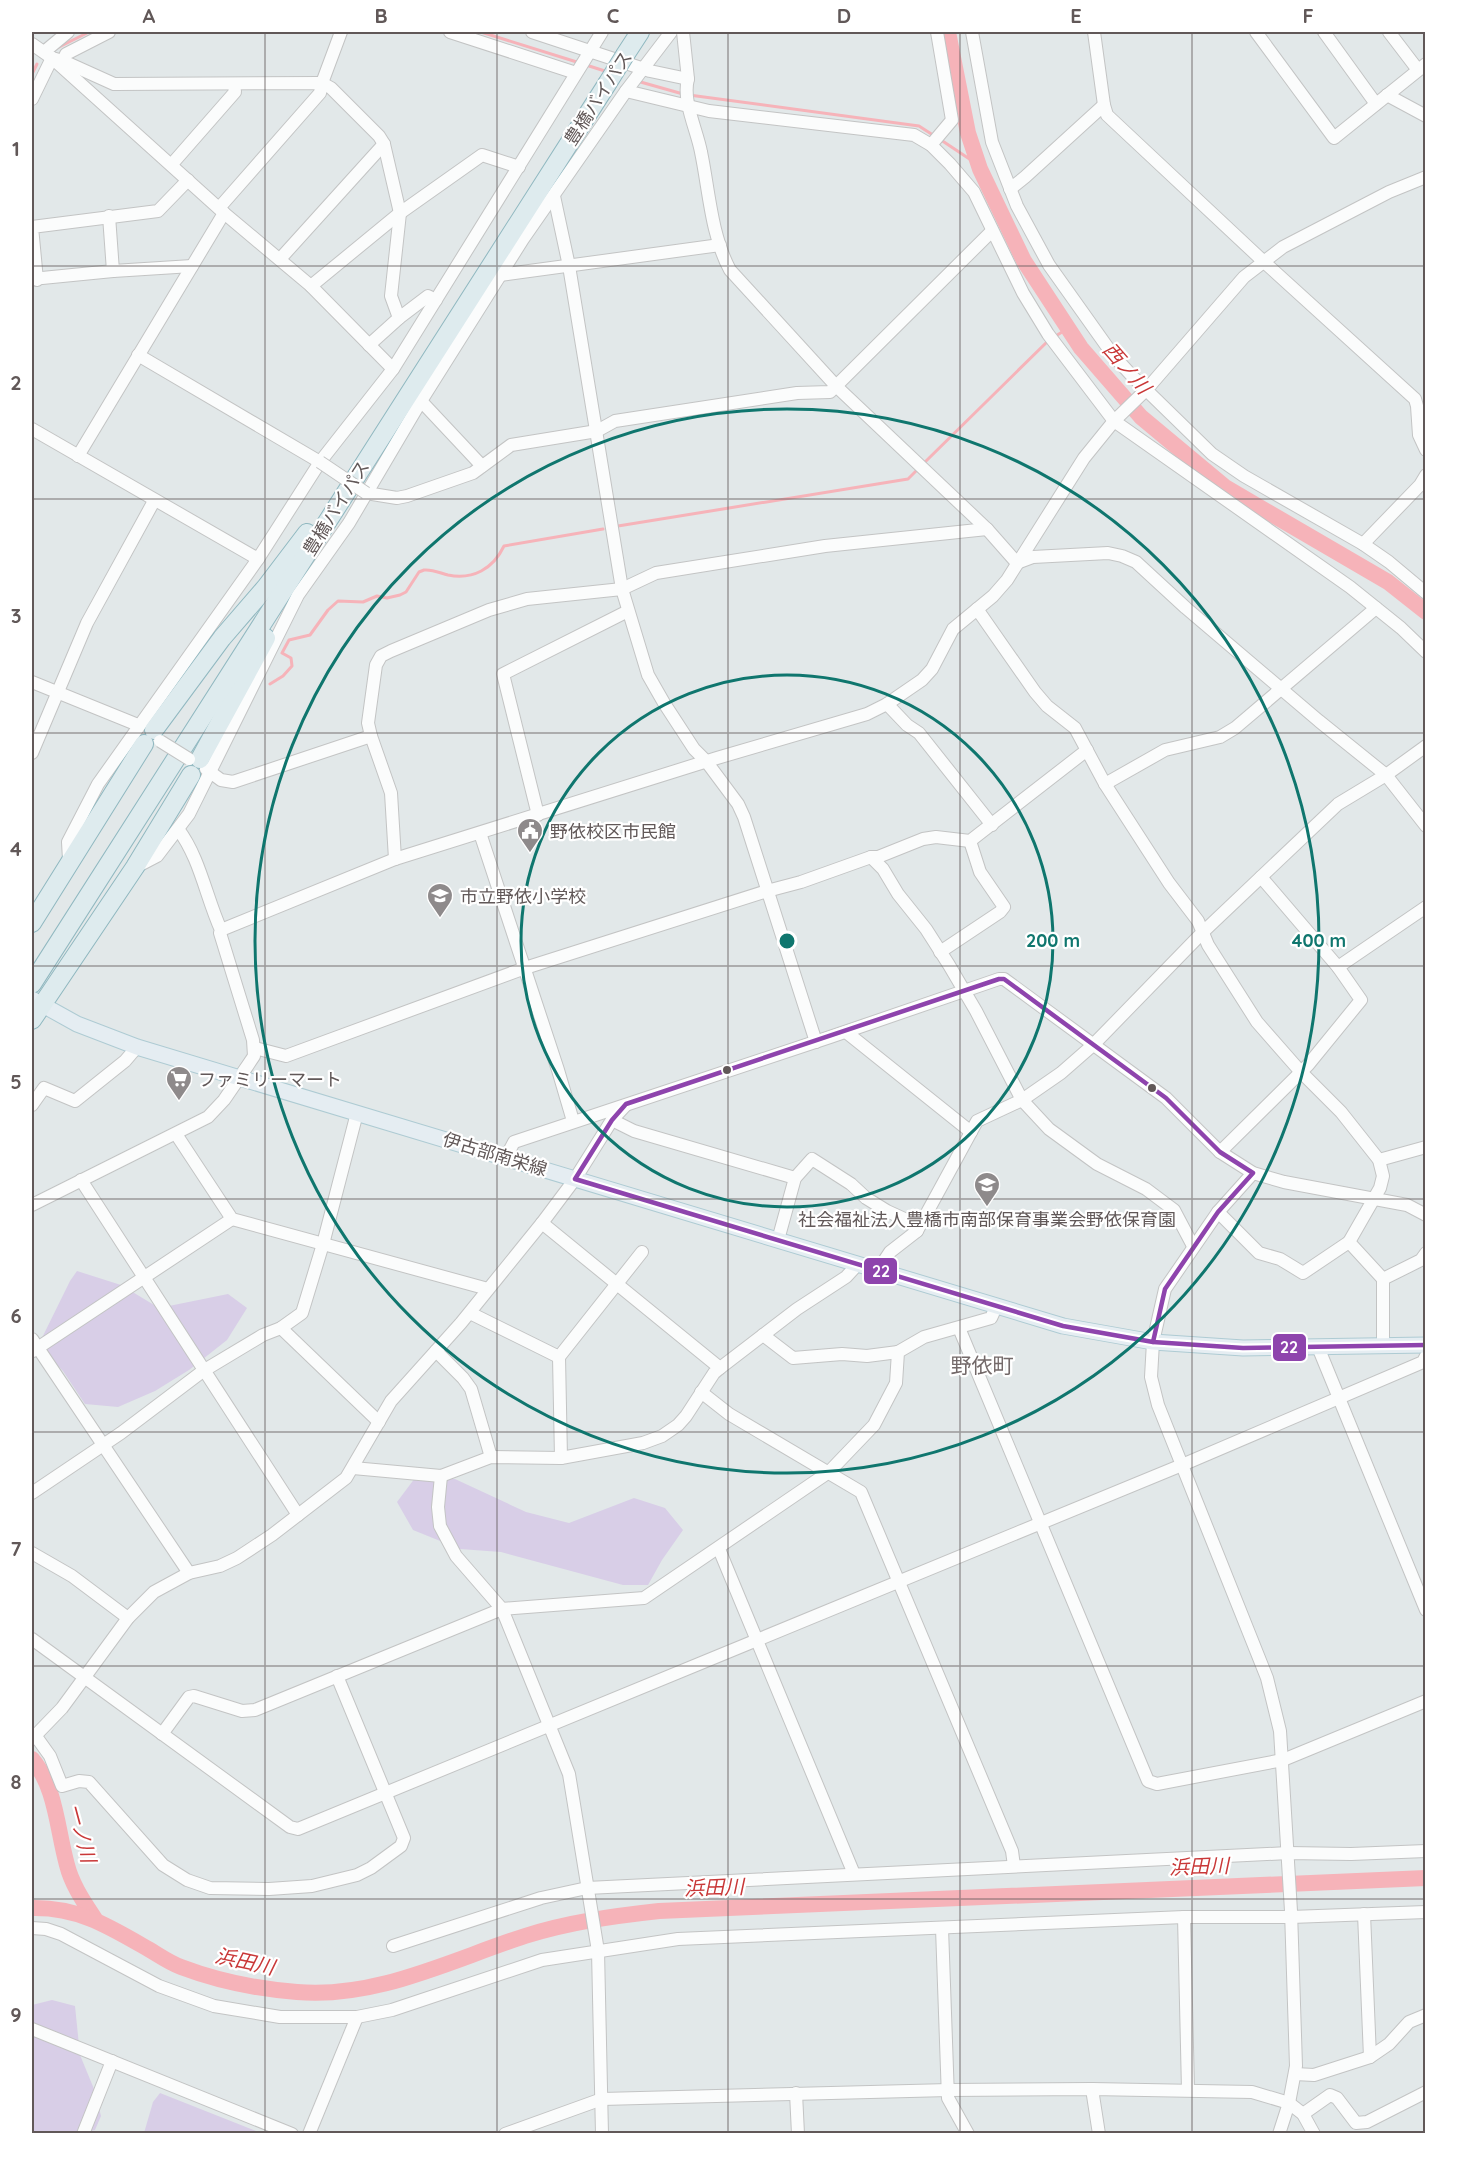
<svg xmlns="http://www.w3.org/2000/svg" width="1457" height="2165" viewBox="0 0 1457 2165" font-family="Quicksand,'Noto Sans JP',sans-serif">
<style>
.green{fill:#d8cee7}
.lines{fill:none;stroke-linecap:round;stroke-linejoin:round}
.stream{stroke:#f6b3b9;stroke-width:3}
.river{stroke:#f6b3b9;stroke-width:16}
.minor-casing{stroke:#c3c4c4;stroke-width:14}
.major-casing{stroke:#aecbd3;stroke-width:17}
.highway-casing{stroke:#90b8c0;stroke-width:20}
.minor{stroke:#fbfcfc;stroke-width:12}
.major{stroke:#e5edf2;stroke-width:15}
.highway{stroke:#deebee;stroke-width:18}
.minor-bridge-casing{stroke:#c3c4c4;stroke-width:14;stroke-linecap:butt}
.highway-bridge-casing{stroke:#90b8c0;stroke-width:20;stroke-linecap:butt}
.minor-bridge{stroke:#fbfcfc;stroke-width:12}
.highway-bridge{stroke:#deebee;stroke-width:18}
.bus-1-casing{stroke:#fff;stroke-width:9}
.bus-1{stroke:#8e44ad;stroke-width:4.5}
.grid{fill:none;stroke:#615858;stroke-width:1.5;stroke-opacity:0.55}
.ring{fill:none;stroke:#0f766e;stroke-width:3}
.bus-dot{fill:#615858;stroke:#fff;stroke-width:2}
.labels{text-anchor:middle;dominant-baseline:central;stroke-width:4.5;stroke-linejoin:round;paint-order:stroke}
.street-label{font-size:18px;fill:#615858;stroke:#fff}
.poi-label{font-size:18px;fill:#615858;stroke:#fff;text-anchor:start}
.water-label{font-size:20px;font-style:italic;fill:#c93838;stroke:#fff}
.quarter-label{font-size:21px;fill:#736969;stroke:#fff}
.centre{fill:#0f766e;stroke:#fff;stroke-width:3}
.ring-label{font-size:18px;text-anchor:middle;font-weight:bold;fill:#0f766e;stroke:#fff;stroke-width:4.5;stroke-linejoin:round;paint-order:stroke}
.line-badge{stroke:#fff;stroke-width:2}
.badge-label{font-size:16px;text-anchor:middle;font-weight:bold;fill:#fff}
.neatline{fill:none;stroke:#615858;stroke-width:2}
.grid-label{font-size:20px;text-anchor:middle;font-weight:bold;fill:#615858}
</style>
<rect width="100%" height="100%" fill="#e2e8e9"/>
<!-- green -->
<g class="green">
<path d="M77 1271 121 1285 159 1308 228 1294 247 1308 227 1340 189 1370 155 1391 118 1407 85 1404 63 1371 38 1346 70 1281Z"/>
<path d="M415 1478 455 1479 526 1512 569 1523 634 1498 665 1508 683 1530 662 1560 648 1585H623L501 1552 460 1549 413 1530 397 1502Z"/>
<path d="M52 2000 75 2006 80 2055 94 2089 101 2116 95 2130 83 2133 32 2134V2005Z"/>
<path d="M160 2093 261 2133H144L153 2102Z"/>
</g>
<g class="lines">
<!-- stream -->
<g class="stream">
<path d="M481 32 580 63"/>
<path d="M57 48 89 32"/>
<path d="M586 65 608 72"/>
<path d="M32 74 37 64"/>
<path d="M637 81 683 94"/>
<path d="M689 95 919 126 936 137"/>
<path d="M941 140 977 164"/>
<path d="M1054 337 1067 329"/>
<path d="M924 463 1049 340"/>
<path d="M618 526 908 479 916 471"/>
<path d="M270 684 283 676 292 666 291 658 282 653 289 640 310 635 328 610 338 601 363 602 377 596 387 598 400 595 406 592 419 572 424 570C432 569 440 573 448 575 473 580 493 569 504 546L603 529"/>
</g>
<!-- river -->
<g class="river">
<path d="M948 32 968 133 980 169 1024 261 1081 348 1141 417 1225 487 1388 582 1426 612"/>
<path d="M32 1759C56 1787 57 1829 67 1865 72 1885 84 1902 95 1919"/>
<path d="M32 1908C79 1907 110 1927 150 1950 160 1956 170 1963 181 1967 218 1981 258 1989 297 1992 376 1999 451 1960 525 1936 569 1922 614 1916 659 1911L1426 1878"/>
</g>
<defs>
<g id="minor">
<path d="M450 32 576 73"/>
<path d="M532 32 650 71 688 79"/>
<path d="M683 32 688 79C682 101 697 130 701 152 709 190 711 235 730 270L837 387 987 529 1017 563"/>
<path d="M972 32 992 142 1017 206 1049 265 1113 355 1133 377 1212 454 1244 476 1363 544 1389 562 1426 593"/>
<path d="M1094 32 1104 105 1107 115 1263 261 1415 399 1417 406 1419 435 1426 450"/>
<path d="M1256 32 1334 138 1426 64"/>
<path d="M1324 32 1376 104"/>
<path d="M1389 32 1418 70"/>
<path d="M32 44 52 58 224 213 311 286 393 369"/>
<path d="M44 52 68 32"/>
<path d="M52 58 63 61 114 84 322 83 331 88 379 136 384 144 400 213 391 296 399 318"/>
<path d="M63 61 66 54 109 32"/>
<path d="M626 91 709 111 914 135 931 145 950 164 974 192 1023 293 1048 334 1114 421 1350 587 1401 628 1426 652"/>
<path d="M1387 95 1426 116"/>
<path d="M32 99 52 58"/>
<path d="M931 145 952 120 937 32"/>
<path d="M172 164 235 92 234 84"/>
<path d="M1010 189 1025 177 1104 105"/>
<path d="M554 196 569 266 622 589 648 675 664 703 694 749 706 761 738 804 744 817 816 1042"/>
<path d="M219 208 320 93 322 83 341 32"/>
<path d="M109 216 113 271"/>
<path d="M280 259 384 144"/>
<path d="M500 275 720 245"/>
<path d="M32 279 113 271 192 266"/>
<path d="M37 280 32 227 158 211 188 180"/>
<path d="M311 286 400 213 482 155 519 167"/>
<path d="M369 345 399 318 428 296 436 300"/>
<path d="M138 355 320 462"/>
<path d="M421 401 482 466"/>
<path d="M32 429 258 559"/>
<path d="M78 456 224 213"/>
<path d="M366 493 397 498 407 496 473 473 511 445 597 431 615 421 797 393 830 392 992 231"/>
<path d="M1363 544 1420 485 1426 475"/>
<path d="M1017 563 1033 557 1108 553 1122 556 1136 562 1186 608 1319 721 1386 775 1426 826"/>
<path d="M977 609 1035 692 1047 706 1075 728 1105 784 1169 883 1198 921 1208 945 1257 1022 1300 1071 1341 1112 1379 1160 1383 1176 1380 1188 1349 1242 1383 1279V1345"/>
<path d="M32 682 138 725"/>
<path d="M887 704 907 725 919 733 992 825"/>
<path d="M32 753 87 623 154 501"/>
<path d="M206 769 221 780 233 782 371 736"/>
<path d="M1105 784 1165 750 1220 737 1235 728 1376 608"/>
<path d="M538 815 503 674 628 611"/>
<path d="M480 833 558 1070 573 1121"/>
<path d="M871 857 883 869 898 894 926 929 949 965 976 1011 1022 1100 1049 1129 1097 1164 1146 1189 1174 1210 1193 1246"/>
<path d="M395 859 391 793 371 736 368 723 376 665 381 656 391 651 489 610 527 599 622 589 656 573 825 546 987 529"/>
<path d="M69 860 68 842 98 784 258 559 320 462 393 369 602 32"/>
<path d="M136 867 157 856 189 814 298 595 349 523 421 401 523 239 626 91 671 32"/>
<path d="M221 930 395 859 717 758 867 714 887 704 922 680 932 669 953 629 993 596 1007 580 1084 458 1114 421 1147 389 1244 277 1283 247 1389 192 1426 177"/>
<path d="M940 952 1000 912 1004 907 980 872 970 841"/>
<path d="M1338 967 1426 907"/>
<path d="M846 1032 971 1132"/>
<path d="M255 1048 286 1056 525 968 767 891 801 882 871 857H878L923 839 936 837 970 841 1087 750"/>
<path d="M32 1105 44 1088 75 1101 125 1061 137 1047"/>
<path d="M612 1120 634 1131 795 1178"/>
<path d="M176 1134 232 1219 488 1289"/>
<path d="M1220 1152 1308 1065 1361 1000 1338 967 1261 877"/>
<path d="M506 1157 514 1142 830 1037 999 979H1004L1166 1098 1220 1152 1253 1173 1284 1182 1407 1205 1426 1215"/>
<path d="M1379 1160 1426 1147"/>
<path d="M1253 1173 1218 1212 1165 1289 1153 1342 1151 1377 1158 1405 1267 1678 1280 1731 1291 1911 1296 2066 1289 2103 1279 2134"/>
<path d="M81 1180 298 1515"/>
<path d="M32 1205 208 1117 224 1100 248 1065 254 1056 253 1040 220 933 221 930C206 897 200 858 178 829"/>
<path d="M1218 1212 1259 1253 1280 1259 1303 1273 1349 1242"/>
<path d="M542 1223 720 1368"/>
<path d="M778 1240 795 1178 812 1159 851 1184 866 1198 887 1211 911 1222 917 1231"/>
<path d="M878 1270 890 1252 917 1231 977 1121 1022 1100 1061 1073 1093 1045 1203 932 1338 804 1386 775 1426 746"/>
<path d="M1383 1279 1421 1260 1426 1253"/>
<path d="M470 1313 559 1357 642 1252"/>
<path d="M281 1328 379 1422"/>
<path d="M959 1328 1148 1781 1157 1784 1283 1760 1426 1701"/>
<path d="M763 1335 793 1358 842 1354 867 1356 898 1352"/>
<path d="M32 1339 189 1573"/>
<path d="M1318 1347 1426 1610"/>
<path d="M33 1351 232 1219"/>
<path d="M436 1351 463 1378 471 1389 491 1457"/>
<path d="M559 1357 561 1458"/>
<path d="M701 1392 729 1414 861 1492 1012 1851 1014 1866"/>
<path d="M353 1468 441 1476 491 1457 561 1458 643 1443 662 1436 678 1425 686 1416 714 1373 720 1368 797 1309 846 1277 858 1264"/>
<path d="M441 1476 438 1507 440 1526 456 1556 502 1609 569 1774 598 1951 602 2134"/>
<path d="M32 1493 121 1433 203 1371 263 1335 281 1328 302 1313 323 1244 357 1113"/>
<path d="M719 1549 854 1874"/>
<path d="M32 1553 72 1576 128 1618"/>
<path d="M32 1639 290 1827 298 1829 1182 1465 1423 1362 1426 1356"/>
<path d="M162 1734 189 1697 194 1696 242 1711 255 1710 502 1609 644 1598 829 1472 874 1425 896 1383 898 1352 924 1337 991 1318 996 1307"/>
<path d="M35 1735 50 1756 62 1786 79 1781 89 1782 163 1865 187 1880 210 1888 269 1889 312 1886 357 1875 371 1868 401 1846 404 1838 337 1676"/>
<path d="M32 1739 62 1708 128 1618 154 1592 189 1573 220 1566 237 1558 272 1535 346 1478 391 1401 461 1323 542 1223 575 1179 612 1120 625 1106"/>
<path d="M1364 1914 1370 2057"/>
<path d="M1184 1917 1188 2090"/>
<path d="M32 1928 46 1929 61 1934 159 1986 214 2006 280 2017H357L392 2010 542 1960 678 1939 1184 1917H1291L1426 1912"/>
<path d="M942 1928 948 2098 968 2134"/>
<path d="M393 1946 541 1898 587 1888 1288 1853 1351 1854 1426 1851"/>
<path d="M32 2029 292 2134"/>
<path d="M1295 2074 1314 2075 1370 2057 1389 2044 1409 2022 1426 2015"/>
<path d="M1092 2089 1099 2134"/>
<path d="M796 2093 798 2134"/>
<path d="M1303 2114 1330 2095 1337 2098 1356 2123 1367 2122 1426 2092"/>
<path d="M83 2134 112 2061"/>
<path d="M309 2134 357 2017"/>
<path d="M505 2134 602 2099 949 2090 1092 2089 1252 2092 1289 2103 1303 2114 1314 2134"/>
</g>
<path id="major" d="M32 999 77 1024 137 1047 1063 1326 1153 1342 1243 1348 1426 1345"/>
<g id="highway">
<path d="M625 55 640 32"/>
<path d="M154 730 222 638 266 587 307 533"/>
<path d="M200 759 266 638"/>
<path d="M32 923 144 744"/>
<path d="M32 984 607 84"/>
<path d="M32 1020 135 867 191 775"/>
</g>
</defs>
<!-- minor casing -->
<use href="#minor" class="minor-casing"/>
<!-- major casing -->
<use href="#major" class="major-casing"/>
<!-- highway casing -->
<use href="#highway" class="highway-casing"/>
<!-- minor -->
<use href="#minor" class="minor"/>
<!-- major -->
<use href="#major" class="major"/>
<!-- highway -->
<use href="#highway" class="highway"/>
<defs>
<g id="minor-bridge">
<path d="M320 462 366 493"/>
<path d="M160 741 189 759"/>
</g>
<path id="highway-bridge" d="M607 84 625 55"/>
</defs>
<!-- minor-bridge casing -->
<use href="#minor-bridge" class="minor-bridge-casing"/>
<!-- highway-bridge casing -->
<use href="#highway-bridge" class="highway-bridge-casing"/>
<!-- minor-bridge -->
<use href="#minor-bridge" class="minor-bridge"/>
<!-- highway-bridge -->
<use href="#highway-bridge" class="highway-bridge"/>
<defs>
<g id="bus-1">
<path d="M999 979H1004L1166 1098 1220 1152 1253 1173 1218 1212 1165 1289 1153 1342 1063 1326 575 1179 612 1120 626 1104Z"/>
<path d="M1153 1342 1243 1348 1426 1345"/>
</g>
</defs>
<!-- bus-1 casing -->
<use href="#bus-1" class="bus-1-casing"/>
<!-- bus-1 -->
<use href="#bus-1" class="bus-1"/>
</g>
<!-- grid -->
<path class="grid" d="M265 32V2134M497 32V2134M728 32V2134M960 32V2134M1192 32V2134M32 266H1426M32 499H1426M32 733H1426M32 966H1426M32 1199H1426M32 1432H1426M32 1666H1426M32 1899H1426"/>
<!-- distance rings -->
<g class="ring">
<circle cx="787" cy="941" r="266"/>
<circle cx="787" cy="941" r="532"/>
</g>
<!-- icons -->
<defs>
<symbol id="civic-pin" viewBox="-11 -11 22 30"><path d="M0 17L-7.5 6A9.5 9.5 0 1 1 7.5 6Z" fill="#8e8a8b" stroke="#fff"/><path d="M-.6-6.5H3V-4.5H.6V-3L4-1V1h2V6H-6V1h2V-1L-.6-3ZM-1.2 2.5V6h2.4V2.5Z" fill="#fff"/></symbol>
<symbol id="school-pin" viewBox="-11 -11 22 30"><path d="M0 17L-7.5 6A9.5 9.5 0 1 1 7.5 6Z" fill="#8e8a8b" stroke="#fff"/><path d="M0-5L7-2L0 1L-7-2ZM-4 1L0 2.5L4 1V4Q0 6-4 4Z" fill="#fff"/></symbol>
<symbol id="supermarket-pin" viewBox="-11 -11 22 30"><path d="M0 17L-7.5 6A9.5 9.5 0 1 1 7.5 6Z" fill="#8e8a8b" stroke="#fff"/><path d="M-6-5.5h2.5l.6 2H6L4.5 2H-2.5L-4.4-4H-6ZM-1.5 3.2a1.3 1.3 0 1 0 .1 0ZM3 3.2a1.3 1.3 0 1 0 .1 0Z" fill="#fff"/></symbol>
</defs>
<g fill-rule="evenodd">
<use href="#civic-pin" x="515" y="816" width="30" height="40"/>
<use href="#school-pin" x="425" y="881" width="30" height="40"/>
<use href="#supermarket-pin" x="164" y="1064" width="30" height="40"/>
<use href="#school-pin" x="972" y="1170" width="30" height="40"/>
</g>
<!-- markers -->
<g class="bus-dot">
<circle cx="727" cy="1070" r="5"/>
<circle cx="1152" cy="1088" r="5"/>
</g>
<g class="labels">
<!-- street labels -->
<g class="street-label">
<text transform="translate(598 98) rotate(-57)">豊橋バイパス</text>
<text transform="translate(336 508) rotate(-58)">豊橋バイパス</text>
<text transform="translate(495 1154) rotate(17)">伊古部南栄線</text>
</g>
<!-- poi labels -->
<g class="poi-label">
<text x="550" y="831">野依校区市民館</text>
<text x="460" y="896">市立野依小学校</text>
<text x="198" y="1079">ファミリーマート</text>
<text x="987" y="1219" text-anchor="middle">社会福祉法人豊橋市南部保育事業会野依保育園</text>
</g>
<!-- water labels -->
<g class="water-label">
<text transform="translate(1127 368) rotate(49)">西ノ川</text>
<text transform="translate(82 1833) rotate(75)">一ノ川</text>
<text transform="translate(1199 1866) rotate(-2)">浜田川</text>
<text transform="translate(714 1887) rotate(-2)">浜田川</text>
<text transform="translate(245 1961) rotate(12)">浜田川</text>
</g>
<!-- quarter labels -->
<g class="quarter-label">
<text x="982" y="1365">野依町</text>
</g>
</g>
<circle cx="787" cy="941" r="9" class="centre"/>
<g class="ring-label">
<text x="1053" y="947">200 m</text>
<text x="1319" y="947">400 m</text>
</g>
<g class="line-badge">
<rect x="863" y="1257" width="35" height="28" rx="6" fill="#8e44ad"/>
<rect x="1272" y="1333" width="35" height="29" rx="6" fill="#8e44ad"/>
</g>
<g class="badge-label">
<text x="881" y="1277">22</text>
<text x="1289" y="1353">22</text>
</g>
<!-- border -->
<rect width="1457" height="2165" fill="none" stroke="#ffffff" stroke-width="66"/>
<rect x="33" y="33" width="1391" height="2099" class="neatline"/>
<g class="grid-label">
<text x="149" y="23">A</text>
<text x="381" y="23">B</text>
<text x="613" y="23">C</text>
<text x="844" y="23">D</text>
<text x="1076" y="23">E</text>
<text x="1308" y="23">F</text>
<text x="16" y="156">1</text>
<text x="16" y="390">2</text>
<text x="16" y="623">3</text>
<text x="16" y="856">4</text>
<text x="16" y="1089">5</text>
<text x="16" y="1323">6</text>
<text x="16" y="1556">7</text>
<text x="16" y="1789">8</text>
<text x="16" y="2022">9</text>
</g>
</svg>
